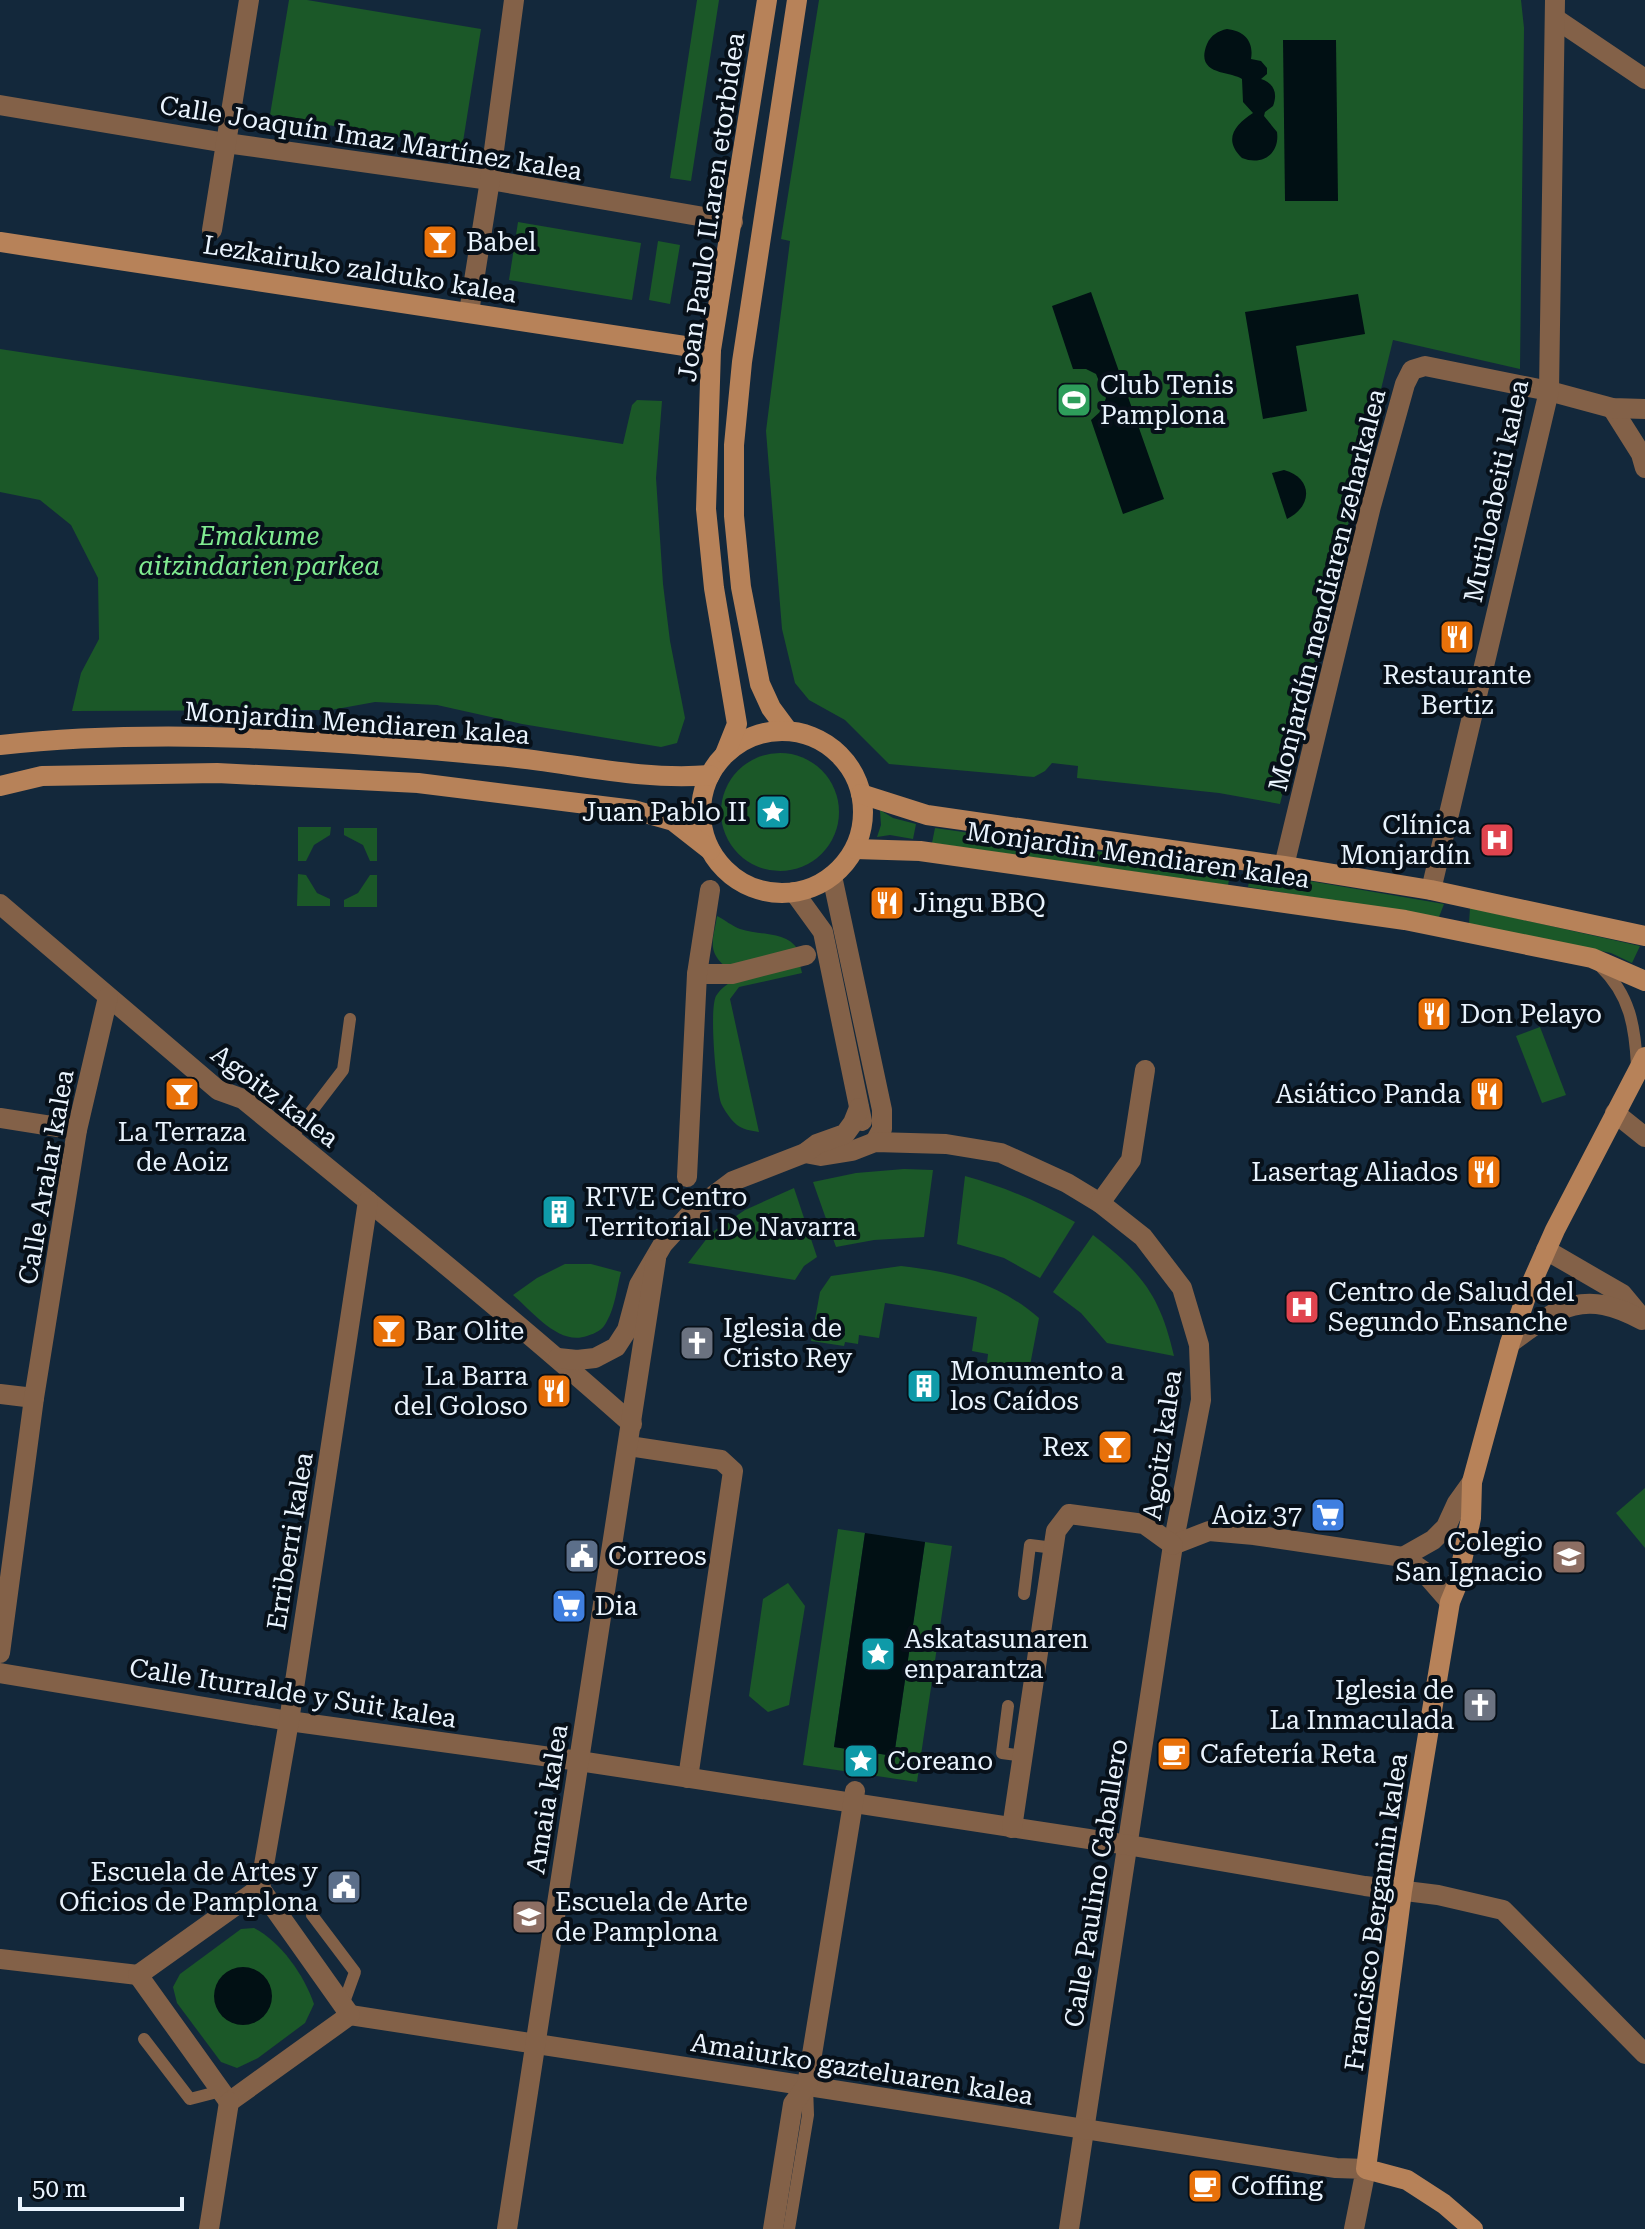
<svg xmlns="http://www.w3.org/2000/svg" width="1645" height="2229" viewBox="0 0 1645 2229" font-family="'Roboto Serif',serif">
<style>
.green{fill:#1b5828}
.water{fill:#011014}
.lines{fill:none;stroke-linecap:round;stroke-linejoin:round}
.lane{stroke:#836148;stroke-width:12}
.street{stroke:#836148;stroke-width:20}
.secondary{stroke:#b78259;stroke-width:20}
.labels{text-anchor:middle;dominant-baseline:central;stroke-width:8;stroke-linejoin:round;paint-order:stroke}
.street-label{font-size:26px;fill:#eaf4fe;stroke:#071019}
.poi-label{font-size:26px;fill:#eaf4fe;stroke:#071019;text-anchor:start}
.park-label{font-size:26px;font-style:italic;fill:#80eb91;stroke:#071019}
</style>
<rect width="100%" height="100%" fill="#13283b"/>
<!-- green -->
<g class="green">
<path d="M289 0H307L481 29 462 148 270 115Z"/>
<path d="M697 0H719L691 181 670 178Z"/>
<path d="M819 0H1521L1524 28 1520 369 1393 340 1280 804 1219 793 1077 778 1078 766 1052 763 1045 771 1034 777 889 764 845 720 809 700 795 683 782 629 766 431 790 241 781 239Z"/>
<path d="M518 222 641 243 632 300 509 280Z"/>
<path d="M658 241 680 245 670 304 649 300Z"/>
<path d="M0 349 623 444 632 405 637 400 662 401 656 478 663 584 670 641 685 718 677 743 661 747 522 724 437 705 375 702 331 710 72 711 81 673 99 639 98 578 71 525 40 500 0 492Z"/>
<circle cx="780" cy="812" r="59"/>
<path d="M880 810 893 818 916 824 913 839 890 835 877 837 881 825Z"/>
<path d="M298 827H331L330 835 314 845 306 861H298Z"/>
<path d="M344 828H377V861H370L363 845 344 835Z"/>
<path d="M935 828 1231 870 1228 885 932 843Z"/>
<path d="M1251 871 1444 904 1439 917 1248 887Z"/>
<path d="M298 874 306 875 317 893 330 899V906H297Z"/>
<path d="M370 875H377V907H344V900L358 893Z"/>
<path d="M1470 908 1640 946 1632 963 1611 953 1469 924Z"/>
<path d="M717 916C725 920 732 926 740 929 760 936 789 930 799 952L725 966C706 951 714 937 717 916Z"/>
<path d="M800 965 802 973 739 987 730 999 759 1132C747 1130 739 1129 731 1119 728 1115 723 1108 721 1103 716 1087 709 1010 716 996 721 988 728 983 736 980Z"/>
<path d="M1540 1027 1566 1095 1542 1103 1516 1036Z"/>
<path d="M904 1169 933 1170 924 1237 874 1240 836 1247 813 1182 856 1173Z"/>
<path d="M965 1176C1005 1187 1039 1202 1075 1222L1040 1278 1004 1258 957 1244Z"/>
<path d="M794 1188 817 1257 804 1266 795 1280 688 1263 711 1233 745 1210Z"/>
<path d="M1093 1235C1142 1273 1160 1295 1174 1356L1107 1343 1081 1313 1053 1292Z"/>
<path d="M565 1264H591L621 1272C617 1287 615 1307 607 1321 603 1330 596 1333 587 1336 559 1346 533 1312 513 1295L537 1278Z"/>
<path d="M901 1266C954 1272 997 1282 1039 1318L1028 1376 1000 1371V1365L987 1363 988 1354 972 1351 977 1317 885 1303 879 1338 859 1335 858 1344 845 1342 844 1346 811 1341 820 1292 831 1276Z"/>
<path d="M1645 1488V1548L1616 1513Z"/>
<path d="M838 1529 865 1533 834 1747 894 1756 925 1542 952 1546 917 1782 803 1765Z"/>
<path d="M788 1583 805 1606 789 1705 768 1712 749 1696 763 1599Z"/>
<path d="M254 1928C281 1942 304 1975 314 2004L305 2023 258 2058 237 2068 221 2062 177 2003 173 1987 180 1974 241 1929Z"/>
</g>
<!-- water -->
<g class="water">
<path d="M1227 29C1245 31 1254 42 1251 59L1261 61 1267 68V74L1261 79C1274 83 1278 93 1273 106L1265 112 1264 116 1277 132C1280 154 1262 166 1242 158 1222 139 1236 124 1253 113L1243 102 1242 79C1231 71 1194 76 1207 44 1211 35 1218 31 1227 29Z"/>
<path d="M1283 40H1336L1338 201H1285Z"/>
<path d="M1091 292 1164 499 1123 514 1091 420 1101 411 1106 398 1096 374 1086 369H1073L1052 306Z"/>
<path d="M1358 294 1365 334 1296 346 1307 411 1263 419 1245 312Z"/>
<path d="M1284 470C1313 478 1313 506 1287 519L1272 473Z"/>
<path d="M865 1533 925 1542 894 1756 834 1747Z"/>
<circle cx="243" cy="1996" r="29"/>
</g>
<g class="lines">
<!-- lane -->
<g class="lane">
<path d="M1600 966C1630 995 1635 1026 1637 1066"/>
<path d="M291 1138 343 1070 350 1019"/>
<path d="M1024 1594 1030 1545 1054 1548"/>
<path d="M1008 1706 1002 1753 1023 1756"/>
<path d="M312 1915 355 1972 343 2005"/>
<path d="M144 2039 190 2099 221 2091"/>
<path d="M789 2229 808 2115 807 2086"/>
</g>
<!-- street -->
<g class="street">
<path d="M1556 19 1645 79"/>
<path d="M0 105 226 143 490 180 733 222"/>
<path d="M212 230 249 0"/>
<path d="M469 312 490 180 514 0"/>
<path d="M1612 408 1641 454 1645 468"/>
<path d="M1284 866 1371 506 1405 384 1412 370 1425 366 1549 391 1612 408 1645 409"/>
<path d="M832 876 882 1110V1129L875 1142"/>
<path d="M1431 890 1549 391 1555 0"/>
<path d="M794 892 823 932 862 1121"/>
<path d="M0 904 218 1090 243 1099C374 1206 506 1312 632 1424"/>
<path d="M697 974H732L806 955"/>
<path d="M1615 1113 1645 1137"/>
<path d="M0 1118 77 1130"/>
<path d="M805 1153 821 1156 852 1151 875 1142 946 1144 1001 1153 1067 1183 1100 1203 1143 1237 1182 1288 1199 1345 1201 1400 1173 1545 1069 2229"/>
<path d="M687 1177 697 974 710 890"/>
<path d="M1100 1203 1131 1160 1145 1070"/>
<path d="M1546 1250 1622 1294 1637 1312"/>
<path d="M1510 1343C1559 1307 1583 1288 1642 1320"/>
<path d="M558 1358 577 1360 595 1358 616 1347 627 1330 639 1285 663 1244 693 1211 733 1181 805 1153 817 1144 845 1134 853 1123 859 1108"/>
<path d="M0 1394 34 1398"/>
<path d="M629 1446 721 1460 733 1471 688 1778"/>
<path d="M1173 1545 1209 1531 1254 1535 1403 1557 1422 1570 1450 1602"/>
<path d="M1403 1557 1433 1540 1446 1527 1457 1503 1472 1482"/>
<path d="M0 1653 34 1398 77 1130 108 997"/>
<path d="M0 1673 289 1721 579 1761 1128 1845 1365 1886 1438 1895 1503 1910 1645 2054"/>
<path d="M1012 1828 1056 1531 1069 1514 1144 1524 1173 1545"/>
<path d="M260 1888 289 1721 368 1201"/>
<path d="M0 1959 138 1975"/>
<path d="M350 2015 1336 2168 1366 2169 1354 2229"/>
<path d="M229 2102 138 1975 260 1888"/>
<path d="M229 2102 350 2015 260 1888"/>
<path d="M209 2229 229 2102"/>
<path d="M507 2229 656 1259"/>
<path d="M773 2229 793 2104 807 2085 855 1791"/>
</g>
<!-- secondary -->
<g class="secondary">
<path d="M0 242 711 350"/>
<path d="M788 731 771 708 760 684 741 587 734 516V445L742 362 797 0"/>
<circle cx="782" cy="812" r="81"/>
<path d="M0 745C165 727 333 741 498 756 569 762 638 781 710 775"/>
<path d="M725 754 737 724 714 588 706 509 711 350 767 0"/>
<path d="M0 786 42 776 217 773 418 783 634 810 673 821 710 850"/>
<path d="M861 794 927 815 1284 866 1431 890 1645 936"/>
<path d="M855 849 920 851 1405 920 1592 958 1645 981"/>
<path d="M1473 2229 1444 2204 1407 2180 1366 2169 1402 1891 1450 1602 1457 1585 1471 1518 1472 1482 1510 1343 1528 1291 1555 1230 1645 1057"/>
</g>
</g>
<!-- icons -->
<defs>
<symbol id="bar-square" viewBox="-11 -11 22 22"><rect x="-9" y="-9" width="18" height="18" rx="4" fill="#e8710a" stroke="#071019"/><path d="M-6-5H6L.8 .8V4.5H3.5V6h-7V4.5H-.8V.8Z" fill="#fff"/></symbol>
<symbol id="stadium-square" viewBox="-11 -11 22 22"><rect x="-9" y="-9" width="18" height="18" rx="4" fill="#2e9e5b" stroke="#071019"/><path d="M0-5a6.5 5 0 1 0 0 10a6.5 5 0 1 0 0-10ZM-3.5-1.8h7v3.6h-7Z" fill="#fff"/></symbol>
<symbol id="restaurant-square" viewBox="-11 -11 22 22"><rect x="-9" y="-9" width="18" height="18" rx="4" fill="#e8710a" stroke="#071019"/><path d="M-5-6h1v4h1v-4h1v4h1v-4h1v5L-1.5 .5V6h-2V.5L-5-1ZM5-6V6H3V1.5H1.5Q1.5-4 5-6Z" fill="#fff"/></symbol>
<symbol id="sight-square" viewBox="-11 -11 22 22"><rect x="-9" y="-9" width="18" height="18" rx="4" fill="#0f9aa8" stroke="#071019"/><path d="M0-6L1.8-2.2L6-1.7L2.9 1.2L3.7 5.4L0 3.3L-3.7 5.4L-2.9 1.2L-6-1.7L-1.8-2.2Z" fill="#fff"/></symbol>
<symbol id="hospital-square" viewBox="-11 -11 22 22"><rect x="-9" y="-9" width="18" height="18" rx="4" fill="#e0444e" stroke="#071019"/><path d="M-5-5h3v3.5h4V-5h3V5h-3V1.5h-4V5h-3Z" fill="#fff"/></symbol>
<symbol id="building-square" viewBox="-11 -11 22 22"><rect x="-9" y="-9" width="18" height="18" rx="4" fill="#0f9aa8" stroke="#071019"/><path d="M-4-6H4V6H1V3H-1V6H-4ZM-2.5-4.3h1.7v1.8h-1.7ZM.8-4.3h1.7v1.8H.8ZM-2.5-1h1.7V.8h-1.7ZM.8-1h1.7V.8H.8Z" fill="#fff"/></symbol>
<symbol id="church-square" viewBox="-11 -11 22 22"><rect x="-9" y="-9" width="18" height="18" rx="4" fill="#6b7280" stroke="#071019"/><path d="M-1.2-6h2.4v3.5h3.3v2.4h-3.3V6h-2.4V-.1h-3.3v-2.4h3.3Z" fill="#fff"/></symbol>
<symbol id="supermarket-square" viewBox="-11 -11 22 22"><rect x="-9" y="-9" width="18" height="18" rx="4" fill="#3f7fe0" stroke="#071019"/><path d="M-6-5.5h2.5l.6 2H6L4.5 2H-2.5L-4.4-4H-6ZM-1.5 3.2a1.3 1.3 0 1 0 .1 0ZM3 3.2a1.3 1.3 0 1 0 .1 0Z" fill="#fff"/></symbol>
<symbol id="civic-square" viewBox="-11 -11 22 22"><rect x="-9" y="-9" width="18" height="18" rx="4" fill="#5c6f8a" stroke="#071019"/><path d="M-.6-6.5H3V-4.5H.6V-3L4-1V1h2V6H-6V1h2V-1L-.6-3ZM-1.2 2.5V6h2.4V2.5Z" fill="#fff"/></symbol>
<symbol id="school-square" viewBox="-11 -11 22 22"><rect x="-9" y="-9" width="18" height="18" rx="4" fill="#8d6e63" stroke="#071019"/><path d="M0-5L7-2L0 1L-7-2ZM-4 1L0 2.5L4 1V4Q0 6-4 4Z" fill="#fff"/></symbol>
<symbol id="cafe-square" viewBox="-11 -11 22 22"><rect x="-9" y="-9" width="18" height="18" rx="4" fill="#e8710a" stroke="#071019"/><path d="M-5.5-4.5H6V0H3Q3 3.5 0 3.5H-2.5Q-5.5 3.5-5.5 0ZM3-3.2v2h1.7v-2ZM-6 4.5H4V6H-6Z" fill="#fff"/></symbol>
<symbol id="university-square" viewBox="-11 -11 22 22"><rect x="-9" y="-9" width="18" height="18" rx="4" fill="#8d6e63" stroke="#071019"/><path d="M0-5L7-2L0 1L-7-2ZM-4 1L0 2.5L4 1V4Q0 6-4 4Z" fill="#fff"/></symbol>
</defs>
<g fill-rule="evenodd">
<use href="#bar-square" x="420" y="222" width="40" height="40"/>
<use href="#stadium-square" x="1054" y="380" width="40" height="40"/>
<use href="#restaurant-square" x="1437" y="617" width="40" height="40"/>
<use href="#sight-square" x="753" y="792" width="40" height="40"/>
<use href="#hospital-square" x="1477" y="820" width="40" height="40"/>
<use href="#restaurant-square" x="867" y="883" width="40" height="40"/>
<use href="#restaurant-square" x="1414" y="994" width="40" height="40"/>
<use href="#bar-square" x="162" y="1074" width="40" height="40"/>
<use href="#restaurant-square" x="1467" y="1074" width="40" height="40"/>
<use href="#restaurant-square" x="1464" y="1152" width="40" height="40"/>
<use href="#building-square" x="539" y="1192" width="40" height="40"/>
<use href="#hospital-square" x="1282" y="1287" width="40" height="40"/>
<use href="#bar-square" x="369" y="1311" width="40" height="40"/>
<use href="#church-square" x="677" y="1323" width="40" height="40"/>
<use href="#building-square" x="904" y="1366" width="40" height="40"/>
<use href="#restaurant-square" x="534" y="1371" width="40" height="40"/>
<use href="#bar-square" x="1095" y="1427" width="40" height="40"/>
<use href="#supermarket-square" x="1308" y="1495" width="40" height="40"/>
<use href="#civic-square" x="562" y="1536" width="40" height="40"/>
<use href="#school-square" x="1549" y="1537" width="40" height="40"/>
<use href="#supermarket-square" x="549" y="1586" width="40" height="40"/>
<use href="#sight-square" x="858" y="1634" width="40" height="40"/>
<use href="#church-square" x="1460" y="1685" width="40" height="40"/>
<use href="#cafe-square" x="1154" y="1734" width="40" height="40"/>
<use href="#sight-square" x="841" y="1741" width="40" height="40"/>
<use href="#civic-square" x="324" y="1867" width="40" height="40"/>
<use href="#university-square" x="509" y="1897" width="40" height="40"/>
<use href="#cafe-square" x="1185" y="2166" width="40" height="40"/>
</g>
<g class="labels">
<!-- street labels -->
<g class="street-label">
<text transform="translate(371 138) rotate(9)">Calle Joaquín Imaz Martínez kalea</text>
<text transform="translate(711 207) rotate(-82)">Joan Paulo II.aren etorbidea</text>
<text transform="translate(360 269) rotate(9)">Lezkairuko zalduko kalea</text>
<text transform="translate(1496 491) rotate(-78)">Mutiloabeiti kalea</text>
<text transform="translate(1327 590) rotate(-76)">Monjardín mendiaren zeharkalea</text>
<text transform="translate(357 723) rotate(4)">Monjardin Mendiaren kalea</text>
<text transform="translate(1138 855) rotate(8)">Monjardin Mendiaren kalea</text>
<text transform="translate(275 1096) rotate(37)">Agoitz kalea</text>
<text transform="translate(46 1177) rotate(-80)">Calle Aralar kalea</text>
<text transform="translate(1162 1445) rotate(-82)">Agoitz kalea</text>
<text transform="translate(290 1541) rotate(-81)">Erriberri kalea</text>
<text transform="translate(293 1693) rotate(9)">Calle Iturralde y Suit kalea</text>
<text transform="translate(547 1799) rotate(-81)">Amaia kalea</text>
<text transform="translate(1096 1883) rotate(-81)">Calle Paulino Caballero</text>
<text transform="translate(1376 1912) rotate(-82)">Francisco Bergamin kalea</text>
<text transform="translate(862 2069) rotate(9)">Amaiurko gazteluaren kalea</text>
</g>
<!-- poi labels -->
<g class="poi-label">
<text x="466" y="242">Babel</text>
<text x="1100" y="385">Club Tenis<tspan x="1100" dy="30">Pamplona</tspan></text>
<text x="1457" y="675" text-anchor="middle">Restaurante<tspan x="1457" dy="30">Bertiz</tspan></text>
<text x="747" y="812" text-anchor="end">Juan Pablo II</text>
<text x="1471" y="825" text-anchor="end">Clínica<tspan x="1471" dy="30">Monjardín</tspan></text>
<text x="913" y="903">Jingu BBQ</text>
<text x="1460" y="1014">Don Pelayo</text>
<text x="1461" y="1094" text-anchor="end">Asiático Panda</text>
<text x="182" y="1132" text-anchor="middle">La Terraza<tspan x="182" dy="30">de Aoiz</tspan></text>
<text x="1458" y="1172" text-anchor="end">Lasertag Aliados</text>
<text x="585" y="1197">RTVE Centro<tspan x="585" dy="30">Territorial De Navarra</tspan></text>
<text x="1328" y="1292">Centro de Salud del<tspan x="1328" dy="30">Segundo Ensanche</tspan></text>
<text x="723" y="1328">Iglesia de<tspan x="723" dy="30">Cristo Rey</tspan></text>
<text x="415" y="1331">Bar Olite</text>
<text x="950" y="1371">Monumento a<tspan x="950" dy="30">los Caídos</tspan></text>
<text x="528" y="1376" text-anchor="end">La Barra<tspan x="528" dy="30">del Goloso</tspan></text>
<text x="1089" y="1447" text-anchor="end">Rex</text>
<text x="1302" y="1515" text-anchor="end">Aoiz 37</text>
<text x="1543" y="1542" text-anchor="end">Colegio<tspan x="1543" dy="30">San Ignacio</tspan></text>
<text x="608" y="1556">Correos</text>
<text x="595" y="1606">Dia</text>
<text x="904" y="1639">Askatasunaren<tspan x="904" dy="30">enparantza</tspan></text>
<text x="1454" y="1690" text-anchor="end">Iglesia de<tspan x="1454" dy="30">La Inmaculada</tspan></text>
<text x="1200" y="1754">Cafetería Reta</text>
<text x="887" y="1761">Coreano</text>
<text x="318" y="1872" text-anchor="end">Escuela de Artes y<tspan x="318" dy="30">Oficios de Pamplona</tspan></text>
<text x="555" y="1902">Escuela de Arte<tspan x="555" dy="30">de Pamplona</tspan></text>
<text x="1231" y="2186">Coffing</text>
</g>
<!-- park labels -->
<g class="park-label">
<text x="259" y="536">Emakume<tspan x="259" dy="30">aitzindarien parkea</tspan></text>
</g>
</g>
<!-- scale -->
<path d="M20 2197v12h162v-12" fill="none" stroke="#eaf4fe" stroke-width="4"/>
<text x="32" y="2197" font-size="24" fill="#eaf4fe" stroke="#071019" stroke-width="6" paint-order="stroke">50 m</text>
</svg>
